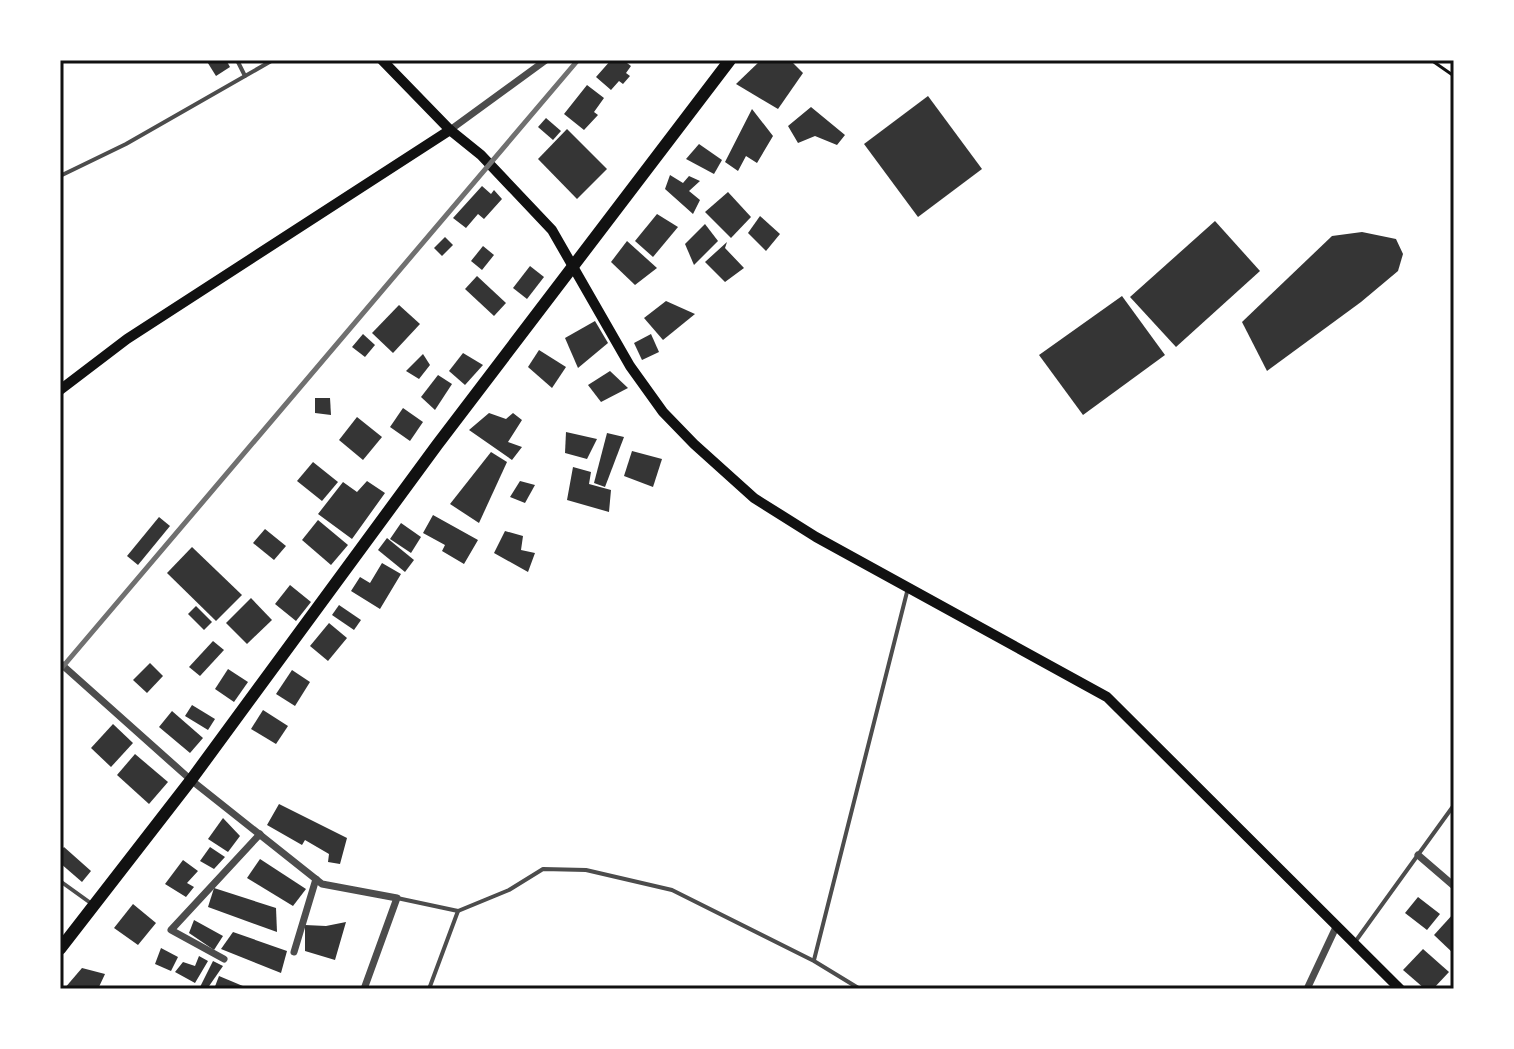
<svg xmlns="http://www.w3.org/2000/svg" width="1514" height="1049" viewBox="0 0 1514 1049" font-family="'Source Sans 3',sans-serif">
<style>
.building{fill:#353535}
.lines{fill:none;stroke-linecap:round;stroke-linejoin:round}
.path{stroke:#111;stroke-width:3}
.service{stroke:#4c4c4c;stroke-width:4}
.minor{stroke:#4c4c4c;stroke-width:7}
.secondary{stroke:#111;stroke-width:10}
.primary{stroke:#111;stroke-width:12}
.rail{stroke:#707070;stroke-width:5}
.neatline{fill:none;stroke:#111;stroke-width:3}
</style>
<rect width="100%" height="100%" fill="#fff"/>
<!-- building -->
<g class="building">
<path d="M206 60H226L230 67 216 76Z"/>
<path d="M611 60H623L631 66 626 73 630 76 623 84 619 81 611 90 596 77Z"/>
<path d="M761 60H790L803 73 778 109 736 84Z"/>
<path d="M587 85 604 98 594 112 598 115 584 130 564 114Z"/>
<path d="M928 96 982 169 918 217 864 144Z"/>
<path d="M811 107 845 135 837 145 815 136 798 143 788 126Z"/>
<path d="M752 109 773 136 757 163 746 156 738 171 725 162Z"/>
<path d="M546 118 561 131 553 140 538 127Z"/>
<path d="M567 129 607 169 577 199 538 159Z"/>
<path d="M699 144 722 160 714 174 686 159Z"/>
<path d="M670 175 683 183 689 176 700 181 689 191 700 200 693 214 665 189Z"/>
<path d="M482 186 491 194 494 190 502 199 484 219 478 214 466 228 453 218Z"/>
<path d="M728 192 751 217 731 238 705 212Z"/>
<path d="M657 214 678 227 653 257 635 241Z"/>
<path d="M760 216 780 234 766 251 748 233Z"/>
<path d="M1215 221 1260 271 1176 347 1130 297Z"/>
<path d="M705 224 718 241 694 265 685 244Z"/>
<path d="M1362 232 1396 239 1403 254 1398 271 1361 302 1267 371 1242 322 1332 236Z"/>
<path d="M445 237 453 245 442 256 434 248Z"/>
<path d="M627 241 657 268 635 285 611 262Z"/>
<path d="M727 242 725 248 744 268 725 282 705 262Z"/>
<path d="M483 246 494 255 482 270 471 261Z"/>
<path d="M530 266 544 277 527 299 513 288Z"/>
<path d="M477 276 506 303 494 316 465 289Z"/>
<path d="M1122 296 1165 355 1083 415 1039 355Z"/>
<path d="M666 301 695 314 663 340 644 318Z"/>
<path d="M399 305 420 324 393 353 372 333Z"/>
<path d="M595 321 608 343 578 368 565 338Z"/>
<path d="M363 334 375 345 365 357 352 347Z"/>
<path d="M651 334 659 352 642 360 634 343Z"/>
<path d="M539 350 566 367 552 388 528 367Z"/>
<path d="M463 353 483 365 465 385 449 371Z"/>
<path d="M423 354 430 365 419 379 406 371Z"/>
<path d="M610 371 628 388 601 402 588 385Z"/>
<path d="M438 375 452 384 435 410 421 397Z"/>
<path d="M315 398H330L331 415 315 413Z"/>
<path d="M403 408 423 422 410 441 390 427Z"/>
<path d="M489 413 506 419 513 413 522 420 508 442 522 447 512 460 469 430Z"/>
<path d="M357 417 382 437 363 460 339 440Z"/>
<path d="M566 432 597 439 587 459 565 453Z"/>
<path d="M607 433 624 437 605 487 594 483Z"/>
<path d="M632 451 662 459 653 487 624 476Z"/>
<path d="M491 452 507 462 479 523 450 504Z"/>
<path d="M313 462 338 482 322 501 297 481Z"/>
<path d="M573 467 591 472 589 484 611 490 609 512 567 500Z"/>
<path d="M367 481 385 493 352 539 318 514 343 482 357 492Z"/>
<path d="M520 481 535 485 525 503 510 497Z"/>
<path d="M433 515 478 540 464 564 442 551 445 545 423 533Z"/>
<path d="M159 517 170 526 138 565 127 556Z"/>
<path d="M318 520 348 545 331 565 302 540Z"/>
<path d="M401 523 421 537 411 553 390 539Z"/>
<path d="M265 529 286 546 274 560 253 543Z"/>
<path d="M505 531 523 536 521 550 535 553 528 572 494 553Z"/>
<path d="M387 538 414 560 405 572 378 550Z"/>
<path d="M192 547 242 595 216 621 167 573Z"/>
<path d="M382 563 401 574 380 609 351 591 360 577 370 583Z"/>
<path d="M290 585 311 602 296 621 275 604Z"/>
<path d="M251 598 272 620 247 644 226 623Z"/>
<path d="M339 605 361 620 354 630 332 615Z"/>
<path d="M196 606 212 622 204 630 188 614Z"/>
<path d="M329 623 347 638 328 661 310 646Z"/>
<path d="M213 641 224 650 200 676 189 667Z"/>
<path d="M150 663 163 676 147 693 133 680Z"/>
<path d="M228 669 248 682 234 702 215 689Z"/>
<path d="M292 670 310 682 295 706 276 694Z"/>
<path d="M192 705 215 719 208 730 185 716Z"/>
<path d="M263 710 288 726 276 744 251 729Z"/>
<path d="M172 711 203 738 190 753 159 727Z"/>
<path d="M113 724 133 743 111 767 91 748Z"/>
<path d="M135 754 168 782 149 804 117 775Z"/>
<path d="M279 804 347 838 340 864 328 862 329 854 305 840 302 845 267 825Z"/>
<path d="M223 818 240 836 228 852 208 839Z"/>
<path d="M64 847 91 871 82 882 60 863V852Z"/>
<path d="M210 847 225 857 214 869 200 861Z"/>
<path d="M260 859 306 889 293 906 247 878Z"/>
<path d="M183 860 198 871 187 883 194 887 186 897 165 884Z"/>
<path d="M214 888 276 908 277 932 208 907Z"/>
<path d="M1418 897 1440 914 1427 930 1405 913Z"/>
<path d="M133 904 156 923 138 945 114 928Z"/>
<path d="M1454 913V954L1434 935Z"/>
<path d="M194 920 223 936 214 950 189 933Z"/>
<path d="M346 922 335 960 305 951V925L326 926Z"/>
<path d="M233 932 287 951 281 973 221 949Z"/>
<path d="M161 948 178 957 171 971 155 964Z"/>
<path d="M1423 949 1449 972 1433 989H1425L1403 970Z"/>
<path d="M199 956 208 961 195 983 175 972 183 962 195 966Z"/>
<path d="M213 961 223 966 207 989H199Z"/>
<path d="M82 968 105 974 98 989H64Z"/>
<path d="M219 976 250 989H214Z"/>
</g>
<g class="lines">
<!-- path -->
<path class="path" d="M1431 60 1454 76"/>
<!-- service -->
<g class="service">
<path d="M237 60 245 76"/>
<path d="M60 176 126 144 273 60"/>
<path d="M60 881 92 904"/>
<path d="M397 898 458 911 509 890 543 869 586 870 672 890 814 961 860 989"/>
<path d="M1355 942 1454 805"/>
<path d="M814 960 908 588"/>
<path d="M429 989 458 911"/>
</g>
<!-- minor -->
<g class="minor">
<path d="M450 130 546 60"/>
<path d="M60 663 191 780 322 884 397 898 364 989"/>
<path d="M1418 855 1454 886"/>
<path d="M294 952 316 879"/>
<path d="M224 959 171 930 260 834"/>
<path d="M1307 989 1337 925"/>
</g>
<!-- secondary -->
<g class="secondary">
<path d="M382 60 450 130 481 155 552 230 630 366 663 412 694 444 754 498 816 537 1107 697 1400 989"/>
<path d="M60 390 127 339 450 130"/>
</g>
<!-- primary -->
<path class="primary" d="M60 949 191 780 437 445 730 60"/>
<!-- rail -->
<path class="rail" d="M60 670 578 60"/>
</g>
<!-- border -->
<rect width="1514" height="1049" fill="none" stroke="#ffffff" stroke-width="124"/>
<rect x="62" y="62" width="1390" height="925" class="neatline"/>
</svg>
